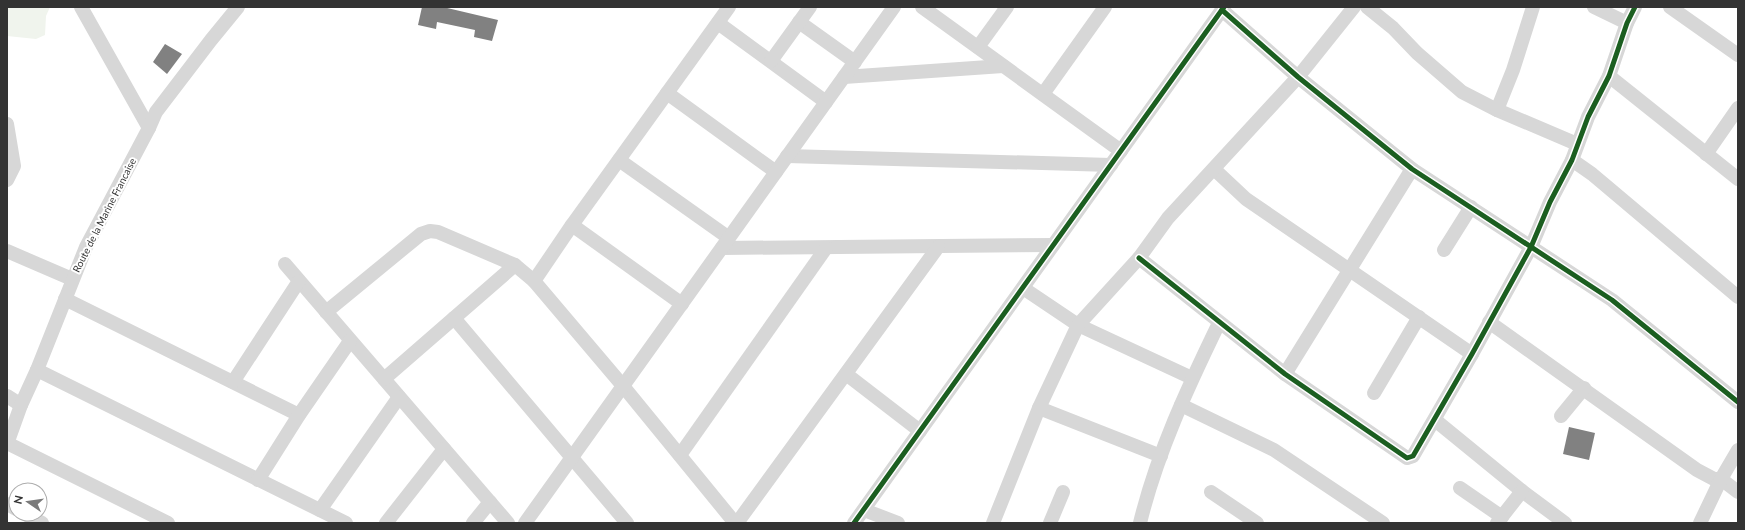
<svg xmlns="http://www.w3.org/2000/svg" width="1745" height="530" viewBox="0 0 1745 530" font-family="Lato,sans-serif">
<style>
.green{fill:#f0f4ed}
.building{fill:#818181}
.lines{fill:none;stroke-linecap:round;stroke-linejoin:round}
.minor{stroke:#d7d7d7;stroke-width:14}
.cycleway-casing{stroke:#fff;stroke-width:8}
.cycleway{stroke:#1b5e20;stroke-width:5}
.labels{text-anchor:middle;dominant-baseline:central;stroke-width:4;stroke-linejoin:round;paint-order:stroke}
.street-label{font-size:10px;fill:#333;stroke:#fff}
</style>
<rect width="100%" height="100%" fill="#fff"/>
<!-- green -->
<path class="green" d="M7 7H50L46 16 45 35 36 39 7 36Z"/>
<!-- building -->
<g class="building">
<path d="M422 7H443L498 20 492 41 474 37 475 30 437 22 436 29 418 25Z"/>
<path d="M165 44 182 54 167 74 153 62Z"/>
<path d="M1569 427 1595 433 1589 460 1563 454Z"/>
</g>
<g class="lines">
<!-- minor -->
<g class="minor">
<path d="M81 7 149 128"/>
<path d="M922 7 1121 151"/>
<path d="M1367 7 1393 28 1417 53 1462 92 1497 110 1577 144"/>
<path d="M1594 7 1627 23"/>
<path d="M1670 7 1738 55"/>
<path d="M1222 10 1298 77 1412 169 1612 300 1738 402"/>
<path d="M799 22 855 62"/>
<path d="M718 23 826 102"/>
<path d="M978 47 1007 7"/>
<path d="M771 61 810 7"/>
<path d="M1609 76 1738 179"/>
<path d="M844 77 1003 66"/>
<path d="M667 93 776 172"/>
<path d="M1043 94 1105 7"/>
<path d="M1497 110 1513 70 1533 7"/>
<path d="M7 124 14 166 7 180"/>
<path d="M1706 154 1738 108"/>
<path d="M787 156 1111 165"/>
<path d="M619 160 729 238"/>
<path d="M1572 160 1592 174 1738 297"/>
<path d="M1214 169 1246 199 1472 354"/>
<path d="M572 225 682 304"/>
<path d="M722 248 1053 245"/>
<path d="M1444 250 1471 207"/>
<path d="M7 251 72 279"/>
<path d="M1139 258 1285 374 1407 458 1413 456 1472 354 1531 247 1550 202 1572 160 1588 117 1609 76 1627 23 1635 7"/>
<path d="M285 264 508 523"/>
<path d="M534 281 572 225 729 7"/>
<path d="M1023 288 1078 325 1192 378"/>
<path d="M65 299 299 415"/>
<path d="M326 312 421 234 430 231 438 232 515 265 534 281 623 386 735 523"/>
<path d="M454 318 627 523"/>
<path d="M1489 322 1697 470 1714 479H1721L1738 492"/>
<path d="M37 370 346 523"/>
<path d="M846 374 920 431"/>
<path d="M1285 374 1412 169"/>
<path d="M384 379 515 265"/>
<path d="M233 382 299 281"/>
<path d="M1374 393 1419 317"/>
<path d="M7 396 21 405"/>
<path d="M1181 405 1274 450 1383 523"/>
<path d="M1039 408 1161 456"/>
<path d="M1561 416 1584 388"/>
<path d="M1435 420 1522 491 1565 523"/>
<path d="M7 443 168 523"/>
<path d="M7 444 21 405 37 370 86 247 149 128 156 112 211 40 238 7"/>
<path d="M680 455 826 248"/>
<path d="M258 480 299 415 350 341"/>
<path d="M1460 488 1502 517"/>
<path d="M1211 492 1257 523"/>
<path d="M7 504 16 509"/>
<path d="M320 510 399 397"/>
<path d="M864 510 898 523"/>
<path d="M25 514 42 523"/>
<path d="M386 523 444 449"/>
<path d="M473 523 490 502"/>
<path d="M525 523 894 7"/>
<path d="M737 523 938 247"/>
<path d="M854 523 1224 7"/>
<path d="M993 523 1039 408 1078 325 1139 258 1168 218 1298 77 1354 7"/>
<path d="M1050 523 1063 492"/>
<path d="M1140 523C1157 453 1188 387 1219 323"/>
<path d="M1497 523 1522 491"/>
<path d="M1700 523 1721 479 1738 450"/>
</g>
<defs>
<g id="cycleway">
<path d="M1222 10 1298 77 1412 169 1612 300 1738 402"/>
<path d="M1139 258 1285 374 1407 458 1413 456 1472 354 1531 247 1550 202 1572 160 1588 117 1609 76 1627 23 1635 7"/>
<path d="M854 523 1224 7"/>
</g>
</defs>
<!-- cycleway casing -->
<use href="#cycleway" class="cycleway-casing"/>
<!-- cycleway -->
<use href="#cycleway" class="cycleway"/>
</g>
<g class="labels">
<!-- street labels -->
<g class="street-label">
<text transform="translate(104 215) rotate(-63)">Route de la Marine Francaise</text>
</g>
</g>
<!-- border -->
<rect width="1745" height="530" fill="none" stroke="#333333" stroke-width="16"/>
<!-- north arrow -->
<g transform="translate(28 502) rotate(283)"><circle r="19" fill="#ffffff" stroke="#adadad"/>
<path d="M0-3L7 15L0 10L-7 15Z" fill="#7a7a7a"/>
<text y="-6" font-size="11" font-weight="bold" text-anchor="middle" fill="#333333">N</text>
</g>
</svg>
